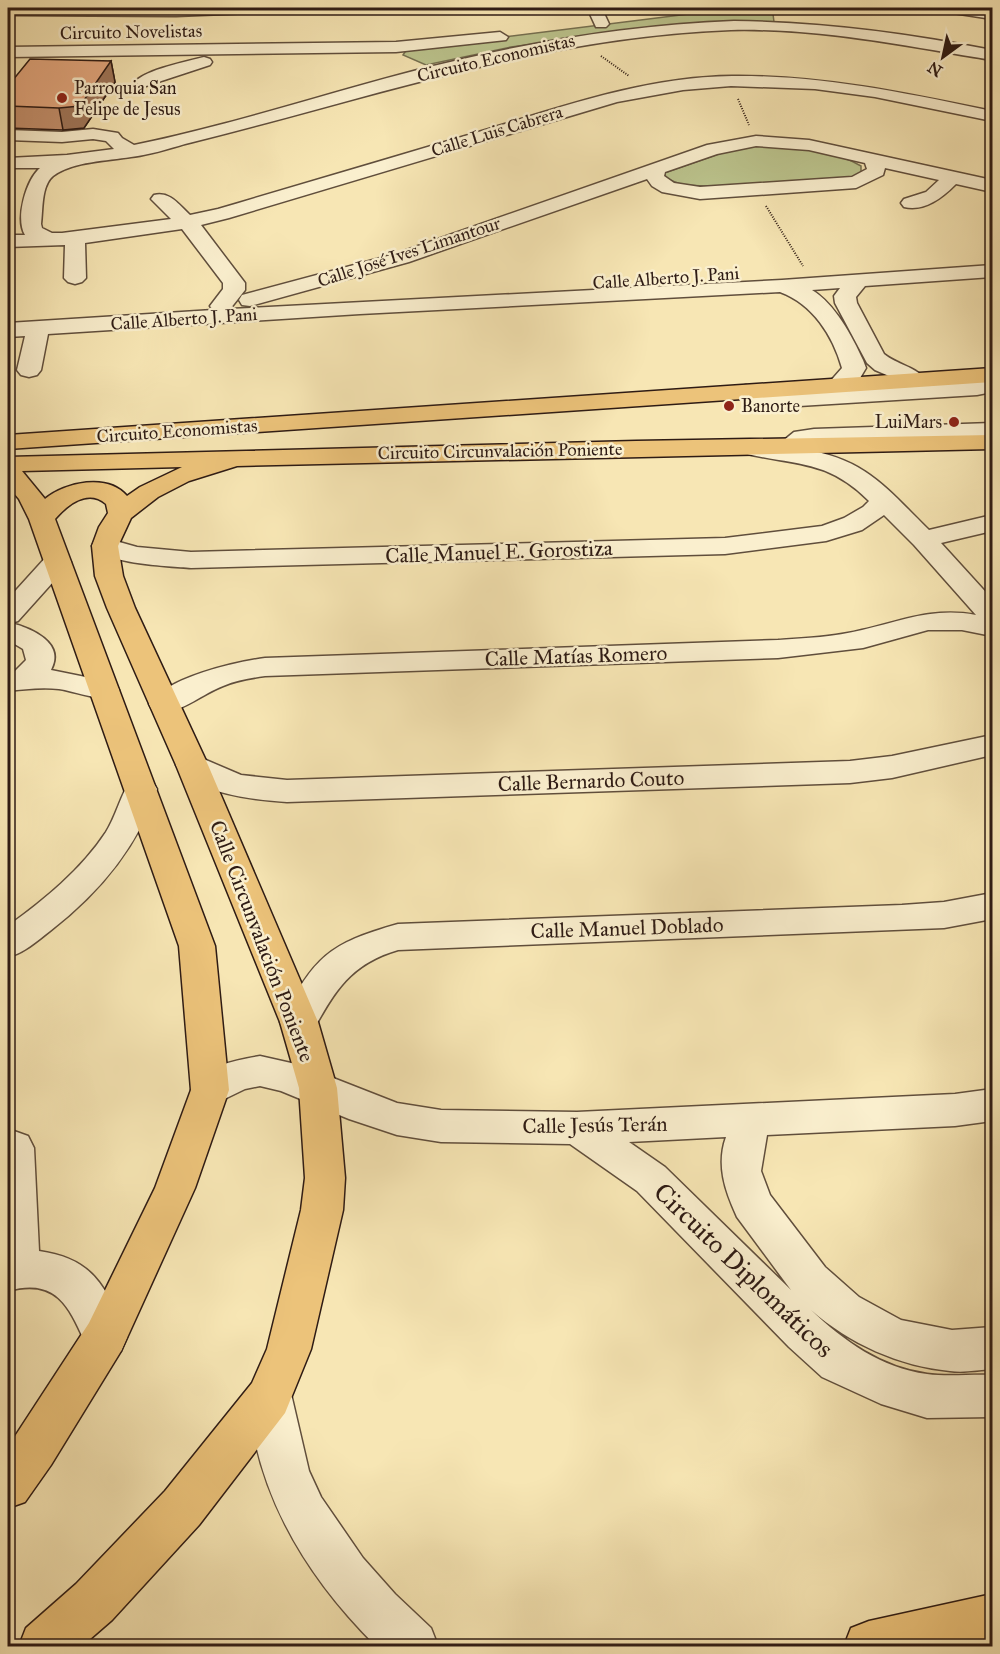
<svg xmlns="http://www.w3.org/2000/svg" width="1000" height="1654" viewBox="0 0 1000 1654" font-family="'IM FELL Great Primer',serif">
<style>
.green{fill:#bcc58e;stroke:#757051;stroke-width:1.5}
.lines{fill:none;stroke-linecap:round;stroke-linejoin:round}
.minor-casing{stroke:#604e3c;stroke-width:3}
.major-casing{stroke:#2e1b14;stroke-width:3}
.path{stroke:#2e1b14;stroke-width:2;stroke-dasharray:1 1.5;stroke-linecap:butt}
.minor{fill:#faefce;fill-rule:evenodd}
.major{fill:#ecc37a;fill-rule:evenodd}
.wall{fill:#c4906d;stroke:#2e1b14;stroke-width:1.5}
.shaded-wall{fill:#a07659;stroke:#2e1b14;stroke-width:1.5}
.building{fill:#e4a87f;stroke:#2e1b14;stroke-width:1.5}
.poi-dot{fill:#8f2418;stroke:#faefce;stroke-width:2}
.labels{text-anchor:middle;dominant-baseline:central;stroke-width:5;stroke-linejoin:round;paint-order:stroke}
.far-street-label{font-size:18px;fill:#2e1b14;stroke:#faefce}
.far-poi-label{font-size:18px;fill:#2e1b14;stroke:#faefce;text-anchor:start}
.street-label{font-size:21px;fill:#2e1b14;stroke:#faefce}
.near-street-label{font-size:26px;fill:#2e1b14;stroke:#faefce}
</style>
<rect width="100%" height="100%" fill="#f7e6b4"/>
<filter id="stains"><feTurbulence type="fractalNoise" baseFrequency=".00333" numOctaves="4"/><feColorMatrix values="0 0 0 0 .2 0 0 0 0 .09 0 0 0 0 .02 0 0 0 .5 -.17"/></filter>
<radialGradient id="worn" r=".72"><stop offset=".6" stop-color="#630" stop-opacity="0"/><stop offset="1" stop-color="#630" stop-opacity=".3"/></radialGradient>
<!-- green -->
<g class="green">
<path d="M737 8H749L773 14 774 22 714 24 556 41 511 47 426 65 403 55 407 49Z"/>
<path d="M766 145C796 146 834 150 861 166V176L847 183 705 186 683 185 667 179 664 173 739 147Z"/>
</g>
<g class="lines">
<defs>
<g id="minor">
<path d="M8 8H259L251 13 176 16 8 15Z"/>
<path d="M583 8 602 9 609 24 606 27H596L590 14Z"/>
<path d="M945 8H976L992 10V19L953 13Z"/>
<path d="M734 21C822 22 907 33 992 50V60C905 46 820 28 731 30 539 37 369 99 185 144 168 149 149 155 131 157 107 161 74 161 53 176 41 186 43 210 41 224L42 228 52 233H62L171 219 151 199 154 195C170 191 179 205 190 215L218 209C309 182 401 155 492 128 570 104 649 77 732 76 820 75 906 93 992 111V121L875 97 815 89 731 86 683 90 617 102 229 218 201 225 245 283V290L230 309 782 280 992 265V277L865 286 856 297 857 303 884 354C896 364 916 367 925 379L919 385 992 378V392L977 395 783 407C767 406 744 406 734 392L738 387 746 385 767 392 783 393 831 390 827 385 842 368C833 336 813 304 780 292L360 314 48 334 41 370 37 375 29 377 21 375 17 370 25 336 8 337V323L213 310 210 306 223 289V283L182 229 85 243 86 278 82 282 75 284 68 282 64 278 65 245 8 247V235H25C15 219 26 180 40 168H8V158L67 155 114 149 106 141 93 139 62 142 8 140V130L62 132 93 129 118 133 122 138 134 145C233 125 330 92 429 67 529 42 630 25 734 21ZM840 288 834 296 835 303 867 363 875 370 910 385 849 389 857 383 866 368 863 360C852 336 835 304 812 290Z"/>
<path d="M500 32 508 37 506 40 396 52 8 57V47L396 42Z"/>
<path d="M204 57 210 59 212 62 210 65 143 87 135 82C145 70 188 61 204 57Z"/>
<path d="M756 136 809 140 992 180V192L956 184C943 197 925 212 904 207L901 203 904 199 926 192 939 180 885 168 883 175 856 188 700 199 662 192 652 186 647 179 409 262 250 306 242 305 239 300 242 295 395 254 707 145ZM756 146 809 150 865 163 867 169 852 177 700 187 674 183 664 176 665 172 717 154Z"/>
<path d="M992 423V437L814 443 802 449C866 459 885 487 929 530L992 515V531L941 543 992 599V636L962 630H928L863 648 778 658 265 676C251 678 237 680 223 686 201 694 178 717 153 711L149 704C166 678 235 662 265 658L778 640C806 638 834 637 862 630 902 621 933 607 976 615L914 545 884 515 862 530 826 541 725 554 191 568C169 566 104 564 92 546L95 540 105 538 137 547 191 552 725 538 822 526 844 518 863 507 869 501C827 459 796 466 743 453L740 448 743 443 752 441 778 445 794 432 814 429Z"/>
<path d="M57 554 67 556 71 562 18 621 11 623C31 628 66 643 51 670L115 683 119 690 115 697C97 701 78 692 59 689 42 687 25 689 8 691V673L15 671 26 660 23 649 8 640V599L47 556Z"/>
<path d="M992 735V755L892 778 850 783 287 802C256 800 194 794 176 765L181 758 192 754 241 775 287 780 850 761 892 756Z"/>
<path d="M141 778 152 781 157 789C137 848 99 893 50 931 37 941 24 953 8 957V926C44 900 81 870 106 832 116 816 120 797 130 781Z"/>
<path d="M992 893V919L944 928 398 950C350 964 335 991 312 1032L299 1037 286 1032 280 1022C315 957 327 944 398 924L902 905 944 902Z"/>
<path d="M260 1056 300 1065 397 1103 441 1110 577 1112 955 1094 992 1089V1121L955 1126 767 1135 761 1171 770 1195 825 1267 859 1297 901 1320 952 1330 992 1327V1369C979 1370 964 1373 950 1371 899 1366 850 1344 811 1310 844 1341 881 1368 927 1374 948 1377 971 1374 992 1375V1417L927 1418 881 1404 822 1377 789 1347 637 1191 570 1144 441 1142 397 1135 349 1119 281 1091 260 1086 245 1089 210 1106 196 1101 191 1090C203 1066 235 1060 260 1056ZM726 1137C716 1165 725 1191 737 1217L791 1290 665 1167 629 1142Z"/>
<path d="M14 1131 28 1136 34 1148 39 1251C96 1259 106 1289 127 1337L121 1351 105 1357 89 1351C71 1312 60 1276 8 1291V1133Z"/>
<path d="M269 1376 285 1383 292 1398 309 1471 321 1497 363 1558 395 1594 431 1628 438 1646H376C317 1587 271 1519 254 1436 250 1414 244 1404 253 1383Z"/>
</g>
<g id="major">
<path d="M992 368V382L8 449V435Z"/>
<path d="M992 435V449L237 466 189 481 158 497 131 518 118 546 123 576 135 608 208 765 318 1022 337 1088 345 1178 343 1210 311 1349 285 1413 199 1525 112 1620 82 1646H19L26 1628 76 1584 165 1491 252 1383 267 1349 301 1210 305 1178 299 1088 280 1022 176 765 107 608 95 576 92 546 99 527 108 513 106 504C88 488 67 505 55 519L215 946 229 1090 195 1188 121 1351 51 1465 25 1502 8 1508V1447L89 1323 155 1188 191 1090 179 946 29 519 19 499 8 486V457L636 441ZM182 467 140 487 127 496C108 473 65 482 45 499L22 471Z"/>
<path d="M992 1594V1644L981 1646H844L851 1628 869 1621Z"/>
</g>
</defs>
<!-- minor casing -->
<use href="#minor" class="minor-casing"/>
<!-- major casing -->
<use href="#major" class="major-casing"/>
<!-- path -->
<g class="path">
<path d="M601 56 629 76"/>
<path d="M738 99 749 125"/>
<path d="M766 206 803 266"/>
</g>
<!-- minor -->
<use href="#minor" class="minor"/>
<!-- major -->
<use href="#major" class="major"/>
</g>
<!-- wall -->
<path class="wall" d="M111 61 115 82 84 128 63 130 8 128V86Z"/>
<!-- shaded-wall -->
<path class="shaded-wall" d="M111 61 115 82 84 128 63 130 59 108Z"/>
<!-- building -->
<path class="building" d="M30 59 111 61 80 106 59 108 8 106V86Z"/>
<!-- markers -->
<g class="poi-dot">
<circle cx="62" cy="98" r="6"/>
<circle cx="729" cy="406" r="6"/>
<circle cx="954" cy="422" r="6"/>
</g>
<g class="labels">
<!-- far-street labels -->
<g class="far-street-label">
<text transform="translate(131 32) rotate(-1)">Circuito Novelistas</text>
<text transform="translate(496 58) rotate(-13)">Circuito Economistas</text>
<text transform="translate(497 131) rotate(-17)">Calle Luis Cabrera</text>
<text transform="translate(409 252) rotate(-18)">Calle José Ives Limantour</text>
<text transform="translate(666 278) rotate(-4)">Calle Alberto J. Pani</text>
<text transform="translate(184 319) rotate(-4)">Calle Alberto J. Pani</text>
<text transform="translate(177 431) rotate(-4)">Circuito Economistas</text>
<text transform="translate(500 451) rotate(-1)">Circuito Circunvalación Poniente</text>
</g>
<!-- far-poi labels -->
<g class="far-poi-label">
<text x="74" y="88">Parroquia San<tspan x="74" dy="21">Felipe de Jesus</tspan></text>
<text x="741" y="406">Banorte</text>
<text x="942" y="422" text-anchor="end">LuiMars</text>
</g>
<!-- street labels -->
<g class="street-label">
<text transform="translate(499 552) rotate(-2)">Calle Manuel E. Gorostiza</text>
<text transform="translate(576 656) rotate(-2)">Calle Matías Romero</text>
<text transform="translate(591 781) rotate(-2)">Calle Bernardo Couto</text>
<text transform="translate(627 928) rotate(-2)">Calle Manuel Doblado</text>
<text transform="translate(262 941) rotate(69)">Calle Circunvalación Poniente</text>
<text transform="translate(595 1125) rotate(-1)">Calle Jesús Terán</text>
</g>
<!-- near-street labels -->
<g class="near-street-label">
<text transform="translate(744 1270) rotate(44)">Circuito Diplomáticos</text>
</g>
</g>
<!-- margin -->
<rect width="1000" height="1654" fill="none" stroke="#f7e6b4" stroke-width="30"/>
<rect x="9" y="9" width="982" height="1636" fill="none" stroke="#2e1b14" stroke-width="3"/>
<rect x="15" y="15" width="970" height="1624" fill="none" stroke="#2e1b14" stroke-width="1.5"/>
<!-- north arrow -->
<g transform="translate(943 57) rotate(213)" stroke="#faefce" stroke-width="4.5" paint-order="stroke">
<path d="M0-4.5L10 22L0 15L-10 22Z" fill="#2e1b14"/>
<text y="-9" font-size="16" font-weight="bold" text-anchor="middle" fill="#2e1b14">N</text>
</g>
<rect width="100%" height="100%" filter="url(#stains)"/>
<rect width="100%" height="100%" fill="url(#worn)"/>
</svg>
